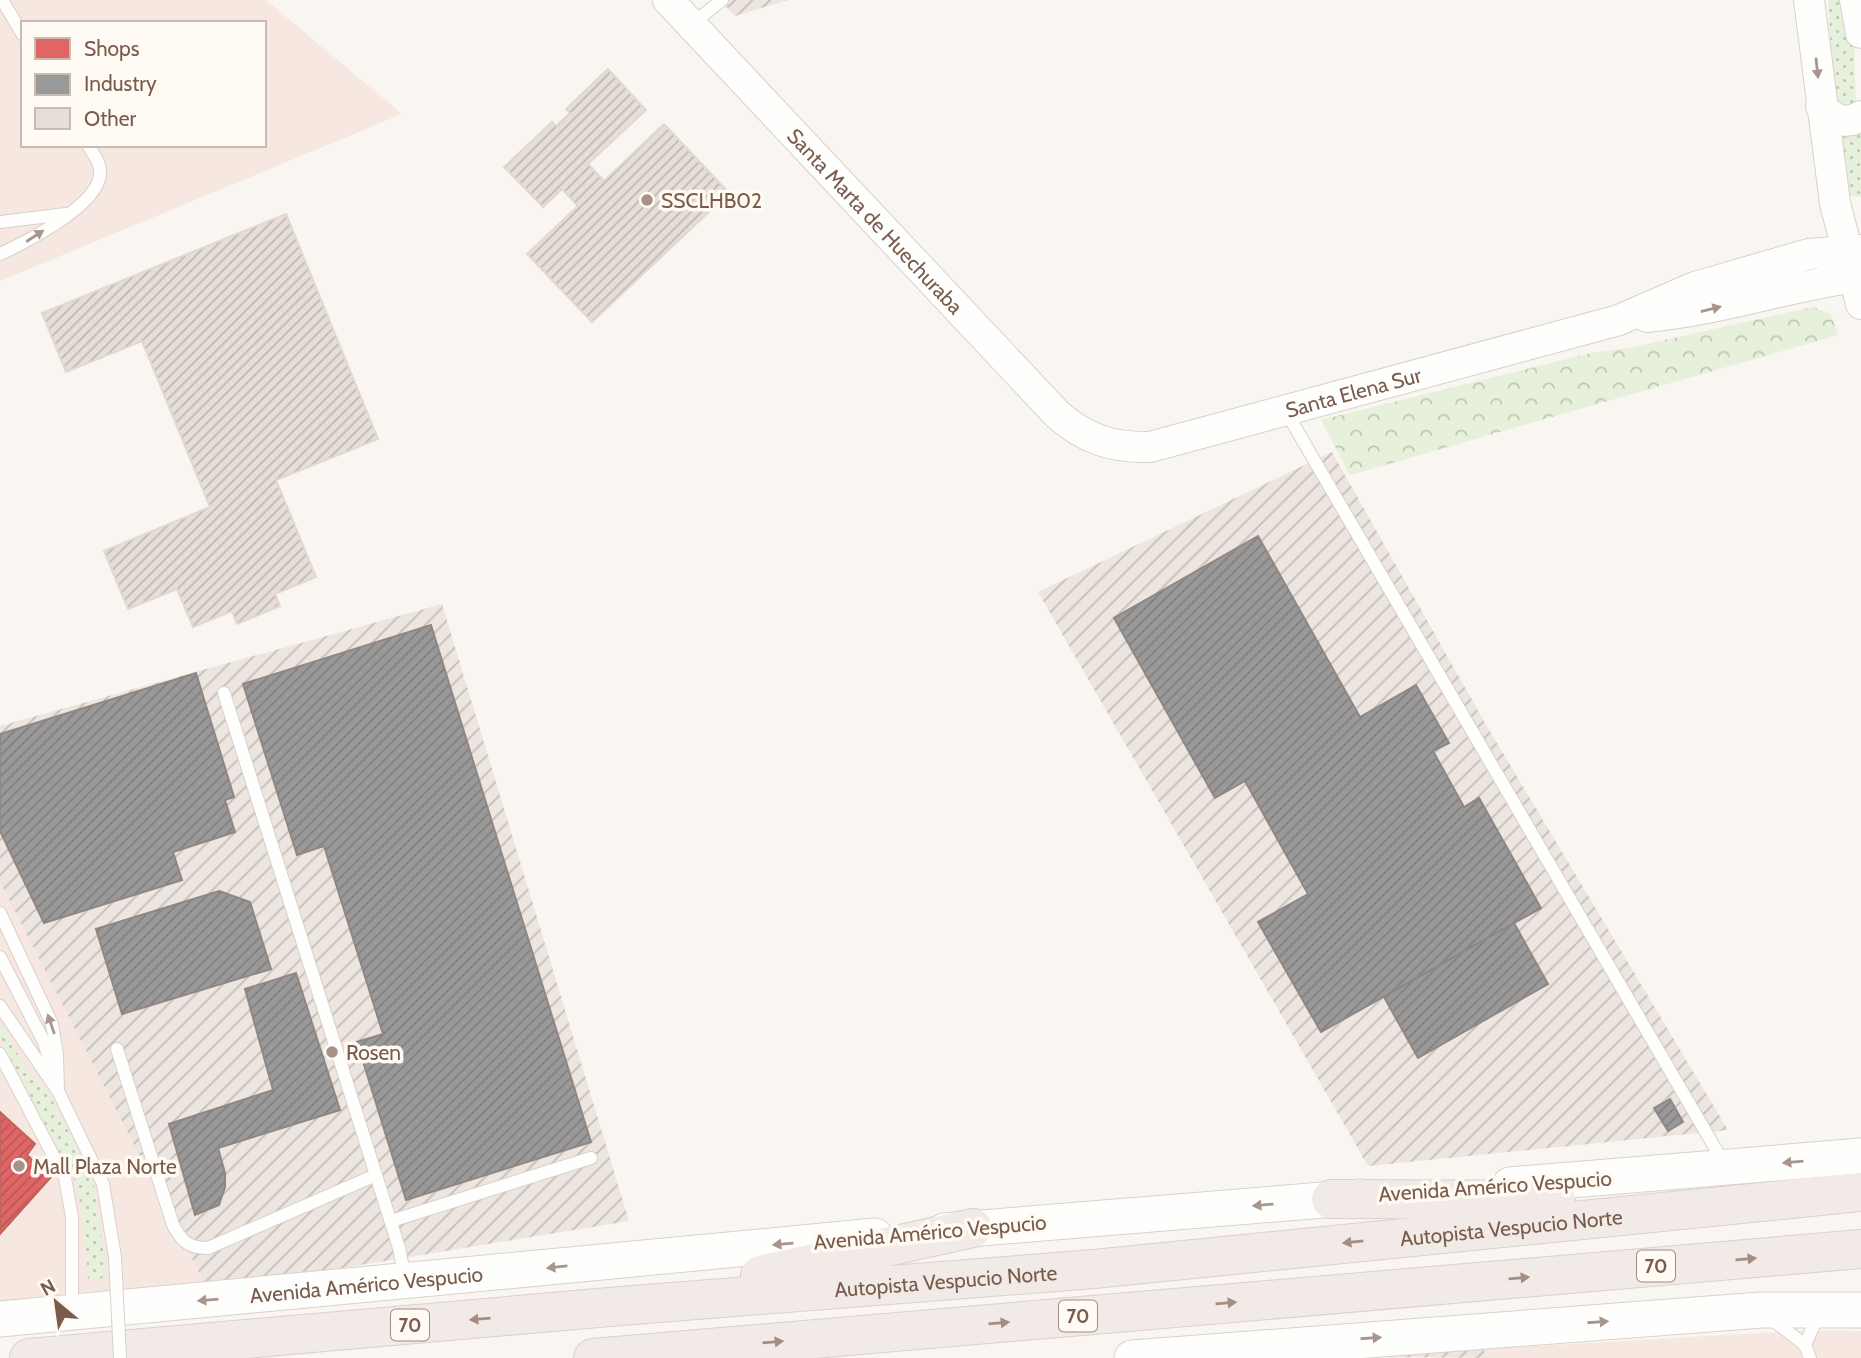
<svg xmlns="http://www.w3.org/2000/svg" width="1861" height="1358" viewBox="0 0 1861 1358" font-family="Cabin,sans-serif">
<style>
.commercial{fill:#f6e8e1;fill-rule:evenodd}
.industrial{fill:url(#industrial-furrows)}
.grass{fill:url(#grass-dots)}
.forest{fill:url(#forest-crowns)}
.shops{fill:url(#shops-hatch);stroke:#c1635e;stroke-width:2}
.industry{fill:url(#industry-hatch);stroke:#908782;stroke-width:2}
.building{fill:url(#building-hatch);stroke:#e2d8d2;stroke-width:2}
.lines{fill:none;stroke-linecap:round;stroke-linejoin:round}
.service-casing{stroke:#d7d1cb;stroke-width:14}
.tertiary-casing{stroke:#d7d1cb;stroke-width:32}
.secondary-casing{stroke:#d9d2cb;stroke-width:37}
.motorway-casing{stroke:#dad1cc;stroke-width:40}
.service{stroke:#fefefd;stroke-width:12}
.tertiary{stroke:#fefefd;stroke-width:30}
.secondary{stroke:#fefefd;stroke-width:35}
.motorway{stroke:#f2eae7;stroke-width:38}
.service-bridge-casing{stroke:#d7d1cb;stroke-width:14;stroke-linecap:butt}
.service-bridge{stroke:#fefefd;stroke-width:12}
.oneway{fill:#a8958b}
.oneway2{fill:#a48e83}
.poi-dot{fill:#a69286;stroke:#fffaf3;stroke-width:2.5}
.labels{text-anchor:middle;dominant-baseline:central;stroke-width:7;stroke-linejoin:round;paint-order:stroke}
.shield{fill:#fffaf3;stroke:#a28b7f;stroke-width:2}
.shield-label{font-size:19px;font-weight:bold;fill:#7a5c4d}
.poi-label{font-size:21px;fill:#7a5c4d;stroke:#fffaf3;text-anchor:start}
.street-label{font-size:21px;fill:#7a5c4d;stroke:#fffaf3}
</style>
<defs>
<pattern id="industrial-furrows" width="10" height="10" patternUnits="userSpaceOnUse" patternTransform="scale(1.75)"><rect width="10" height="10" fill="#ede5e0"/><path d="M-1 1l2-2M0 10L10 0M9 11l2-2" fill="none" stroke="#c5bdb8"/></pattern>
<pattern id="grass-dots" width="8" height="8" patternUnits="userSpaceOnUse" patternTransform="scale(1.75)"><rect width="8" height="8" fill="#e7f0db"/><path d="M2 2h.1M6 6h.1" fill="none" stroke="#c0c6b4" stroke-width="1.8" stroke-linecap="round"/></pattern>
<pattern id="forest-crowns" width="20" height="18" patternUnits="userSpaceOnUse" patternTransform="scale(1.75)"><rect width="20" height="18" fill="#e7f0db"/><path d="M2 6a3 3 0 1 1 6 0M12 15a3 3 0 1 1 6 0" fill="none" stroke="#c0c6b4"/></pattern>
<pattern id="shops-hatch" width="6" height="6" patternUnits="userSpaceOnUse" patternTransform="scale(1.75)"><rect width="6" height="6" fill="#e06666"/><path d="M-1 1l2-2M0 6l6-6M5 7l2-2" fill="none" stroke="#bb5756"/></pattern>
<pattern id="industry-hatch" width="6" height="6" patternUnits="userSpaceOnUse" patternTransform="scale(1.75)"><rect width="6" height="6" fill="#999"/><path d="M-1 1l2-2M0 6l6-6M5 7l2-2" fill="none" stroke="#82807f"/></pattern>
<pattern id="building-hatch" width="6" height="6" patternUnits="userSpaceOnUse" patternTransform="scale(1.75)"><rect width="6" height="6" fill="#e6ded7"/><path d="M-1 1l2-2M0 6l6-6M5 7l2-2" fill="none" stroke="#bfb7b1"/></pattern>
</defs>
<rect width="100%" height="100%" fill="#f9f5f0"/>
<!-- commercial -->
<g class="commercial">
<path d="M0 0H266L402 114 0 281ZM23 23H264V145H23Z"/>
<path d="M0 882 208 1290 0 1307Z"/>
<path d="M1812 1330 1861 1331V1358H1489L1483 1349Z"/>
</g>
<!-- industrial -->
<g class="industrial">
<path d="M720 0H788L735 16Z"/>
<path d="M1332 452 1485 723 1728 1130 1368 1166 1038 592Z"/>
<path d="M442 604 629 1221 208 1290 0 882V726Z"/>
<path d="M1483 1349 1489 1358 1367 1357Z"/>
</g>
<!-- grass -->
<g class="grass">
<path d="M1828 0H1843L1854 45 1856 105 1835 108Z"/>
<path d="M1861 132V197L1849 196 1844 179 1842 133Z"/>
<path d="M0 1021 26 1070 50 1096 93 1178 107 1278 88 1279 83 1216 75 1181 0 1039Z"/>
</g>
<!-- forest -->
<path class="forest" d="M1813 307 1831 314 1838 335 1350 475 1321 420 1591 353 1629 348Z"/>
<!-- shops -->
<path class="shops" d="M0 1112 35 1144 27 1155 51 1177 0 1234Z"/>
<!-- industry -->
<g class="industry">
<path d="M1258 536 1360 717 1416 685 1449 743 1433 751 1464 807 1479 798 1541 908 1321 1032 1258 922 1308 894 1245 781 1215 798 1114 618Z"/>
<path d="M431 625 591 1142 406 1200 357 1042 383 1034 324 846 297 855 243 684Z"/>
<path d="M196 673 234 797 225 800 235 832 173 852 182 880 44 923 0 831V734Z"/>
<path d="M219 891 250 902 271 969 122 1014 96 929Z"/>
<path d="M1514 923 1548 984 1418 1058 1384 997Z"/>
<path d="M296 973 340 1110 218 1148 225 1173V1187L219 1205 195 1215 169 1124 273 1090 245 989Z"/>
<path d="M1670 1099 1683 1122 1668 1131 1654 1108Z"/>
</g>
<!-- building -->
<g class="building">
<path d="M608 69 646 110 588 164 604 181 664 124 729 193 592 322 527 254 578 206 562 189 543 207 504 167 552 122 556 126 570 113 566 109Z"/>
<path d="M286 214 378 439 276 480 316 577 275 594 280 606 237 624 232 611 193 627 177 589 128 609 104 551 210 507 142 341 66 372 42 313Z"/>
</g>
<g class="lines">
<defs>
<g id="service">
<path d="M2 0 23 35"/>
<path d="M691 25 722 0"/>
<path d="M0 222 66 214"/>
<path d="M0 254C26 242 97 206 100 175 101 163 94 155 88 145"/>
<path d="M1285 410 1725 1165"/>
<path d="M224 693 399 1248 405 1278"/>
<path d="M0 913 52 1024 57 1055 58 1091"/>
<path d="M0 957 44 1042 53 1074"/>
<path d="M0 1006 58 1091 103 1184"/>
<path d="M117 1049 173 1225C182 1242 189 1248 208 1248L376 1175"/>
<path d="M0 1054 65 1178 72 1217V1310"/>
<path d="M391 1221 591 1158"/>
<path d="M1769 1317 1805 1345 1810 1358"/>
<path d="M1805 1345 1819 1313"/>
</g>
<g id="tertiary">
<path id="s1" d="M668 0 1057 414C1085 439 1112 448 1150 447L1619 320 1695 287 1809 254 1861 250"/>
<path d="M1809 0 1835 203 1861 304"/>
<path d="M1855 0 1861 33"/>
<path d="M1821 106C1832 119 1845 126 1861 116"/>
<path d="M1647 317C1721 310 1788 286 1861 276"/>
</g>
<g id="secondary">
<path d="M1510 1185 1861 1156"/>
<path d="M944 1231 1360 1197"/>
<path id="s2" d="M0 1319 875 1236"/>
<path d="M1132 1358 1761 1310H1861"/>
</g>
<g id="motorway">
<path d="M1331 1199 1556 1200"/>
<path d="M760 1275 973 1228"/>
<path id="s3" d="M29 1358 621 1306 1094 1269 1861 1192"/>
<path d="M593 1358 1861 1249"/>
</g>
</defs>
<!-- service casing -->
<use href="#service" class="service-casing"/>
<!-- tertiary casing -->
<use href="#tertiary" class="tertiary-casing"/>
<!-- secondary casing -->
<use href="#secondary" class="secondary-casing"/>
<!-- motorway casing -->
<use href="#motorway" class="motorway-casing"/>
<!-- service -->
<use href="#service" class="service"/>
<!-- tertiary -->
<use href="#tertiary" class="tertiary"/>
<!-- secondary -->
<use href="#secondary" class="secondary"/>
<!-- motorway -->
<use href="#motorway" class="motorway"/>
<defs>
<path id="service-bridge" d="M103 1184 115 1257 120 1358"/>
</defs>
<!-- service-bridge casing -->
<use href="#service-bridge" class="service-bridge-casing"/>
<!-- service-bridge -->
<use href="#service-bridge" class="service-bridge"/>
</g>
<!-- one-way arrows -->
<defs><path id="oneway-solid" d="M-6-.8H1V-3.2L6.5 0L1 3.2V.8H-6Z" transform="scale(1.75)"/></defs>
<g class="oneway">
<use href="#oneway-solid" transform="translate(1817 68) rotate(84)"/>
<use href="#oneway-solid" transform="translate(35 236) rotate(-33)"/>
<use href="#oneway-solid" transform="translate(1711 309) rotate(-14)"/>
<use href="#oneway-solid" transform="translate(51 1024) rotate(-109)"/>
<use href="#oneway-solid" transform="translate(1793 1162) rotate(175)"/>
<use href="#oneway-solid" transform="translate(1263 1205) rotate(175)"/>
<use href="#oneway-solid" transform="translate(783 1244) rotate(175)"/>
<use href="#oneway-solid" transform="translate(557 1267) rotate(174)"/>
<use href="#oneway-solid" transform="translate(208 1300) rotate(175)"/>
<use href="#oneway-solid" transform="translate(1598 1322) rotate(-4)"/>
<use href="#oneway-solid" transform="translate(1371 1338) rotate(-4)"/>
</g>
<g class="oneway2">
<use href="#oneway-solid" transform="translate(1353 1242) rotate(174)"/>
<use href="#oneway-solid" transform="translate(1746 1259) rotate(-5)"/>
<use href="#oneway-solid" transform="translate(1519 1278) rotate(-5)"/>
<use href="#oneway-solid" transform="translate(1226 1303) rotate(-5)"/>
<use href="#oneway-solid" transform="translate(480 1319) rotate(175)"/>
<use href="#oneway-solid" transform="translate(999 1323) rotate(-5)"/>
<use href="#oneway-solid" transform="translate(773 1342) rotate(-5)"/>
</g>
<!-- markers -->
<g class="poi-dot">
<circle cx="647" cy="200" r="7"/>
<circle cx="332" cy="1052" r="7"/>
<circle cx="19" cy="1166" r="7"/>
</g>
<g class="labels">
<!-- shield labels -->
<g class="shield">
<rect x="1637" y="1250.5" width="38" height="31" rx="5"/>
<rect x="1059" y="1300.5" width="38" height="31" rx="5"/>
<rect x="391" y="1309.5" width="38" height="31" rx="5"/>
</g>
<g class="shield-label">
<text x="1656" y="1266">70</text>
<text x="1078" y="1316">70</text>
<text x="410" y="1325">70</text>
</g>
<!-- poi labels -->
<g class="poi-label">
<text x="661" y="200">SSCLHB02</text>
<text x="346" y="1052">Rosen</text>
<text x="33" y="1166">Mall Plaza Norte</text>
</g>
<!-- street labels -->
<g class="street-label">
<text stroke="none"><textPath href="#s1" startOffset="303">Santa Marta de Huechuraba</textPath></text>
<text stroke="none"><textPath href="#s1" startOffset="880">Santa Elena Sur</textPath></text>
<text transform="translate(1495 1186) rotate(-4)">Avenida Américo Vespucio</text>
<text stroke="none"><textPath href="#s3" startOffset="1488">Autopista Vespucio Norte</textPath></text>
<text transform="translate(930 1232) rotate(-5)">Avenida Américo Vespucio</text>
<text stroke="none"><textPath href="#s3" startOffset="920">Autopista Vespucio Norte</textPath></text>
<text stroke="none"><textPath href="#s2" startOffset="368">Avenida Américo Vespucio</textPath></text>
</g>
</g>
<!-- legend -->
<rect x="21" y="21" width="245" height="126" fill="#fffaf3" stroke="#cabbb1" stroke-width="2"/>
<rect x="35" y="38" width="35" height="21" fill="#e06666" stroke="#cabbb1" stroke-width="2"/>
<text x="84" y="56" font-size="21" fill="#7a5c4d">Shops</text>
<rect x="35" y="74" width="35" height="21" fill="#999999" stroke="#cabbb1" stroke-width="2"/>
<text x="84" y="91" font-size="21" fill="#7a5c4d">Industry</text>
<rect x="35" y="108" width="35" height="21" fill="#e6ded7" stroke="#cabbb1" stroke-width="2"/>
<text x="84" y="126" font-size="21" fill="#7a5c4d">Other</text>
<!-- north arrow -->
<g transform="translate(56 1302) rotate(331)" stroke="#fffaf3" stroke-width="5" paint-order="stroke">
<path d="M0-5L12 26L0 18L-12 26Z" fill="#7a5c4d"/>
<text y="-10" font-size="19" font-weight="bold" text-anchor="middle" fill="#7a5c4d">N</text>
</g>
</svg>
